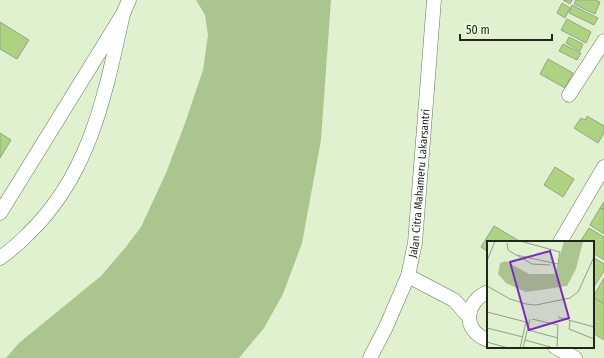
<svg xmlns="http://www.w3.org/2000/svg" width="604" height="358" viewBox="0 0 604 358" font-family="'Fira Sans Condensed',sans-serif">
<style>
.green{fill:#aac58d}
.building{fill:#acd282;stroke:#95a585}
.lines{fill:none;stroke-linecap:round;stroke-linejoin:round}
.minor-casing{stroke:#677658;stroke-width:15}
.minor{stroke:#fff;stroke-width:14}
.labels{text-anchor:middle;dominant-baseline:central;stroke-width:3.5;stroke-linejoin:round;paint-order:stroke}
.street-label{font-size:11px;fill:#20271a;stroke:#edfedc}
.inset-road{fill:none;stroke:#93a086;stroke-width:1}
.view{fill:#7b2cbf;fill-opacity:0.15;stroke:#7b2cbf;stroke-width:2}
.inset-edge{fill:none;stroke:#20271a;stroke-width:2}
</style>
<rect width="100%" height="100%" fill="#dff1ce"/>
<!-- green -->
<path class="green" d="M196 0H331L321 140 302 243 283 294 264 328 239 358H6L19 343 101 276 125 248 141 227 166 173 184 126 203 70 208 35 205 15Z"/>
<!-- building -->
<g class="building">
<path d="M563 0H572L570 4Z"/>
<path d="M576 0H595L600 2 595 14 574 4Z"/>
<path d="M562 3 570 8 565 18 557 13Z"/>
<path d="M572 5 598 18 594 25 569 13Z"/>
<path d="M567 19 591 32 586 43 561 30Z"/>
<path d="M0 22 29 40 17 59 0 49Z"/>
<path d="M569 37 583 44 580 51 566 43Z"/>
<path d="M563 44 581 53 577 60 559 51Z"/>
<path d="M548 59 573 73 565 88 540 74Z"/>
<path d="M587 116 604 126V133L598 143 574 128 581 118 585 120Z"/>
<path d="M0 133 11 140 0 158Z"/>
<path d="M555 167 574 179 563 197 544 185Z"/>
<path d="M604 202V210L600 208Z"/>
<path d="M600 208 604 210V234L590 225Z"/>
<path d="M494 226 521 242H488V252L481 247Z"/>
<path d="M589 228 604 237V260L593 253V242H580Z"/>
<path d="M593 257 604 264V271L595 285 593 283Z"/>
<path d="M604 278V304L593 297Z"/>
<path d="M593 297 604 304V340L593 333Z"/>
</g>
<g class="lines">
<defs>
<g id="minor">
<path d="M569 95 604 41"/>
<path d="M0 213 123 14 129 0"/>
<path d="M560 242 604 167"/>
<path d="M0 258C10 251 19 243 28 234 90 175 105 95 123 14"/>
<path d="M408 276 454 300 469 317"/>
<path d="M488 292C464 302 462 331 488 340"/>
<path d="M555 347 575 358"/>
<path id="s1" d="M370 358 386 327 408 276 415 243 434 0"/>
</g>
</defs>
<!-- minor casing -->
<use href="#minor" class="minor-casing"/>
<!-- minor -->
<use href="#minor" class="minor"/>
</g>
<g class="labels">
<!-- street labels -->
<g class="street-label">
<text stroke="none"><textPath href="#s1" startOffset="184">Jalan Citra Mahameru Lakarsantri</textPath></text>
</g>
</g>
<!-- overview -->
<g transform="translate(487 241)">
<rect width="107" height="107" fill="#dff1ce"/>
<path d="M77 0H96L89 28 80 45 39 51 19 42 11 33 13 22 19 20 42 33H68Z" fill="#aac58d"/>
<path class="inset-road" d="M20 2 21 9 29 14 71 23 73 11 33 0M31 15 45 23 63 24M0 20 8 0M0 45 23 58 39 63 49 64 83 57 91 51 107 16M0 71 39 81 33 107M71 76 107 86M45 78 71 84 70 107M83 80 82 88 107 98M0 87 36 96M41 89 71 97M38 99 67 107M0 101 21 107M36 107 43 78"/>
<path class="view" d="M63 10 82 77 42 89 23 21Z"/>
<rect width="107" height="107" class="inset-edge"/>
</g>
<!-- scale -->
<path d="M460 34v6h92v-6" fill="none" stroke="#20271a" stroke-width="2"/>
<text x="466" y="34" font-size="12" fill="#20271a" stroke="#edfedc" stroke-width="3" paint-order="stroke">50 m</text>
</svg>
